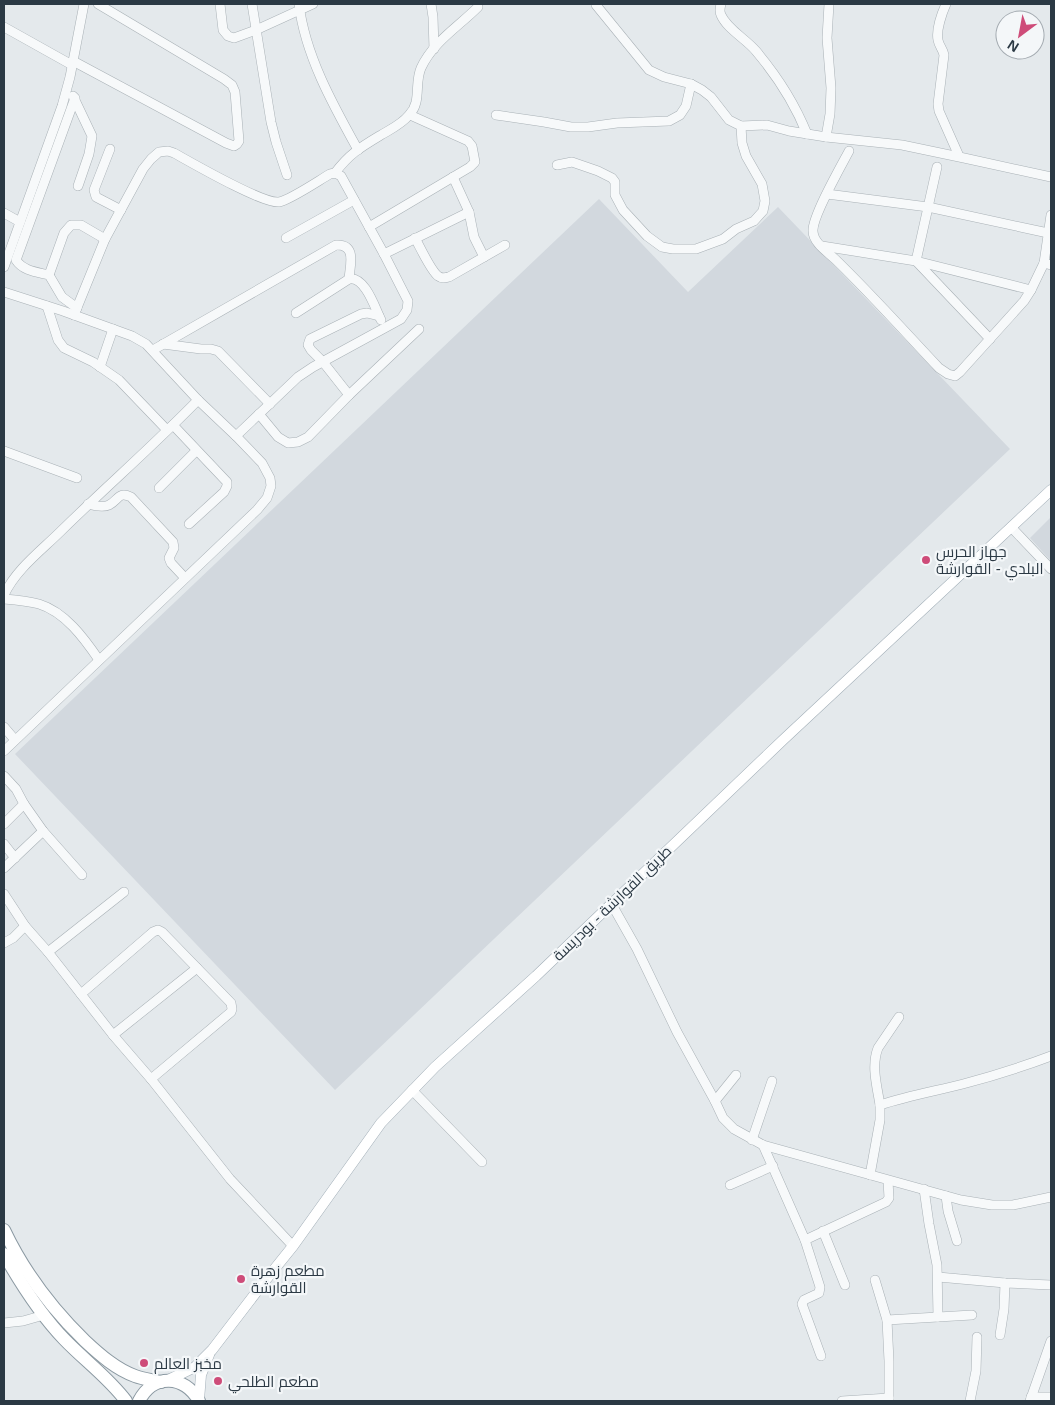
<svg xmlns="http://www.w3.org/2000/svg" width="1055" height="1405" viewBox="0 0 1055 1405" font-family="Arial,Cairo,sans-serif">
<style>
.built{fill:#d2d8de}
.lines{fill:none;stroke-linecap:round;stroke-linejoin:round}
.minor-casing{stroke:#a9b1b6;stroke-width:10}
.major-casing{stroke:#a3afb8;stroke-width:11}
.highway-casing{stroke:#8b99a2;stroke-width:14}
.minor{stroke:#f7f9fa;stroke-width:9}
.major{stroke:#fff;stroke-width:10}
.highway{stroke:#fff;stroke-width:12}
.poi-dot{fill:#ce4c79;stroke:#f4f7f9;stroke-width:2}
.labels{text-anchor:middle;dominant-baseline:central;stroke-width:4.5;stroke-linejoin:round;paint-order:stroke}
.poi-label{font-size:15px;fill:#2b3944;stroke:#f4f7f9;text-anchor:start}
.street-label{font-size:15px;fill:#2b3944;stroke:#f4f7f9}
</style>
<rect width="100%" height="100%" fill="#e4e9ec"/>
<!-- built -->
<g class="built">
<path d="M599 199 688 292 778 207 1010 449 335 1090 15 754Z"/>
<path d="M1051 517V561L1030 538Z"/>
</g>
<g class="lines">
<defs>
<g id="minor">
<path d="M220 4 223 30 228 36 234 38 256 30 313 4"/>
<path d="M252 4 271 122 276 142 287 175"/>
<path d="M299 4C305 55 333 105 358 150"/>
<path d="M431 4 433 17 434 49"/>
<path d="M721 4C720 8 719 11 721 15 727 29 746 39 756 51 777 76 795 104 807 134"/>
<path d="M946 4C942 13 936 30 938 40 939 46 943 49 944 55L938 104 939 111 959 156"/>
<path d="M4 27 72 65"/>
<path d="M73 61 226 143 234 146 237 144 239 141 235 92 232 85 224 79 98 4"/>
<path d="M73 96 92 136 89 154 78 186"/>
<path d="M75 98 16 260C23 271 37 272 49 275L62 297 77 308"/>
<path d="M496 115 544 122 571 127H588L617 123 669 121 680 115 686 106 691 84"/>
<path d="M741 126 767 125 789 131 826 137 902 145 964 158 1051 177"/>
<path d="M826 137 830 114 831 88 827 38 829 4"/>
<path d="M110 149 94 190 96 197 121 210"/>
<path d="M849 151C841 166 812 217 813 231 813 243 829 253 836 260 872 295 905 332 939 368L948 374 955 376 960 372 1024 301 1031 290 1044 263"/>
<path d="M557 165 572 162 598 171 612 178 615 182V195L623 210 647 236 662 247 673 249H696L723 239 736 229 754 221 763 211 765 201 762 184 746 156 742 143 741 126 729 120 711 97 702 90 691 84 664 77 649 70 596 5"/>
<path d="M937 167 916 261 990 339"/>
<path d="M335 173C349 154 361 147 381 135 391 129 402 124 409 115 422 102 414 84 421 68 433 42 458 27 478 7"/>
<path d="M453 177 469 212 474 237 484 257"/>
<path d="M827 194 928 207 1048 233"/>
<path d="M4 213 20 222"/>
<path d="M1051 215 1044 263 1051 265"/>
<path d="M369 227 470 167 475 162 472 146 468 141 410 115"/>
<path d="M286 238 354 200"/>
<path d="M415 238C420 247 431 271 438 276 442 279 445 278 449 277L505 245"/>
<path d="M822 246 916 261 1031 290"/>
<path d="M384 254 469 212"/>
<path d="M4 267 62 106 70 77 84 4"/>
<path d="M49 275 64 233 71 225H81L105 239"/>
<path d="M4 292 63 311 132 336 146 344 198 400 236 436 262 463 270 478 271 486 267 498 257 510 4 751"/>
<path d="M47 306 58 340 64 348 93 362 119 380 167 430"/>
<path d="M296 313 349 279C365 276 375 308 381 320"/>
<path d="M74 315 105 239 143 169 151 159 159 152 168 151 174 153C192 163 263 204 279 202 290 200 318 181 330 174L335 173 341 176 384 254 408 301 407 310 401 319 313 367 298 377 236 436"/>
<path d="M163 344 201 349H211L218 351 270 404"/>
<path d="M153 350 336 245C357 244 350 265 349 279"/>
<path d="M100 367 113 329"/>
<path d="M349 395 323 362 311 350 308 345 310 339 361 314 367 313 379 316"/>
<path d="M259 414 278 437 288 443 298 442 308 437 349 395 419 329"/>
<path d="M173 425 227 482V486L224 492 189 524"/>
<path d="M4 451 77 478"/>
<path d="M159 488 196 451"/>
<path d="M88 504C95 506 103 508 109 505 119 500 118 491 131 497L173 542 174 548 169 558 171 563 185 578"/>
<path d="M1011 527 1051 569"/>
<path d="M4 595C16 569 42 550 62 530 107 486 154 445 198 400"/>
<path d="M4 599C16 600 28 601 39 604 65 612 84 638 99 660"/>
<path d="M4 727 15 740"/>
<path d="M4 776 16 789 24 804 43 831 82 875"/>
<path d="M4 824 24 804"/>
<path d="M4 844 15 858"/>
<path d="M4 868 43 831"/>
<path d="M4 894 25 926 48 952 113 1035 151 1079 230 1179 293 1246"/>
<path d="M611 903 637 949 677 1032 715 1101 723 1118 734 1129 763 1145 961 1200 992 1205H1013L1051 1197"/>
<path d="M4 943 13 938 25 926"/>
<path d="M48 952 124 892"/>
<path d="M81 994 153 932 158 930 162 932 231 1003 232 1009 231 1012 151 1079"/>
<path d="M113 1035 197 968"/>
<path d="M412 1090 482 1162"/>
<path d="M715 1101 736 1075"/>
<path d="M880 1105C877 1086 871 1066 878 1048L899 1017"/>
<path d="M752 1140 772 1081"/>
<path d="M763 1145 805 1240 820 1287 819 1293 804 1300 802 1304 821 1356"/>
<path d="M870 1175 880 1120V1105C907 1096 935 1091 963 1084 993 1076 1022 1067 1051 1056"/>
<path d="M730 1185 773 1166"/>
<path d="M924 1189 929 1224 937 1265 938 1317"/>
<path d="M946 1196 948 1211 957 1241"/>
<path d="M823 1231 845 1285"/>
<path d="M805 1240 886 1202 889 1198 888 1181"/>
<path d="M938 1277 1005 1283 1051 1285"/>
<path d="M875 1280 887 1320 889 1361V1401"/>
<path d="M887 1320 972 1315"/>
<path d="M4 1323 23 1321 44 1315"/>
<path d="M1000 1335 1004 1309 1005 1283"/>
<path d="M1031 1397H1051"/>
<path d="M842 1401 889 1398"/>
<path d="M970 1401 976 1371 977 1337"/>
<path d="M1030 1401 1051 1341"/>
</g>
<g id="major">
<path d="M166 1381 195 1367 212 1350 264 1282 293 1246 381 1123 435 1067 536 976 784 739 1051 490"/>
<path d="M199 1400 201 1375 209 1355"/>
</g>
<g id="highway">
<path d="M4 1230C24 1272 52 1309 85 1341 100 1355 116 1369 135 1376 143 1379 152 1380 161 1382"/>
<path d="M4 1254C21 1284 40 1314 64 1339 84 1360 109 1378 126 1401"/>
<path d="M139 1401C153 1373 185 1375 199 1401"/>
</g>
</defs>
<!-- minor casing -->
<use href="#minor" class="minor-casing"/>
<!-- major casing -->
<use href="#major" class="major-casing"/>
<!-- highway casing -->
<use href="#highway" class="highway-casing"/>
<!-- minor -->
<use href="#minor" class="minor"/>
<!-- major -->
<use href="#major" class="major"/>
<!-- highway -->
<use href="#highway" class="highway"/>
</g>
<!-- markers -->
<g class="poi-dot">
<circle cx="926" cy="560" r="5"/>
<circle cx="241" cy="1279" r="5"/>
<circle cx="144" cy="1363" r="5"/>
<circle cx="218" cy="1381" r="5"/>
</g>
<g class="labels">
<!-- poi labels -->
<g class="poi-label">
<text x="936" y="551">جهاز الحرس<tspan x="936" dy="17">البلدي - القوارشة</tspan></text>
<text x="251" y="1270">مطعم زهرة<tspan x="251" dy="17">القوارشة</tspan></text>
<text x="154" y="1363">مخبز العالم</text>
<text x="228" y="1381">مطعم الطلحي</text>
</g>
<!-- street labels -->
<g class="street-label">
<text transform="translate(612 903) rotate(-44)">طريق القوارشة - بودريسة</text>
</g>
</g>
<!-- border -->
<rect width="1055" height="1405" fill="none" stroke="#2b3944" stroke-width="10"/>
<!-- north arrow -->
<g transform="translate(1020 35) rotate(212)"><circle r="24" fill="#f4f7f9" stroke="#a4abb1"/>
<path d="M0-4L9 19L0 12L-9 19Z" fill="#ce4c79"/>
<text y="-8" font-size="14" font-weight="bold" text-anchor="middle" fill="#2b3944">N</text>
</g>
</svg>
